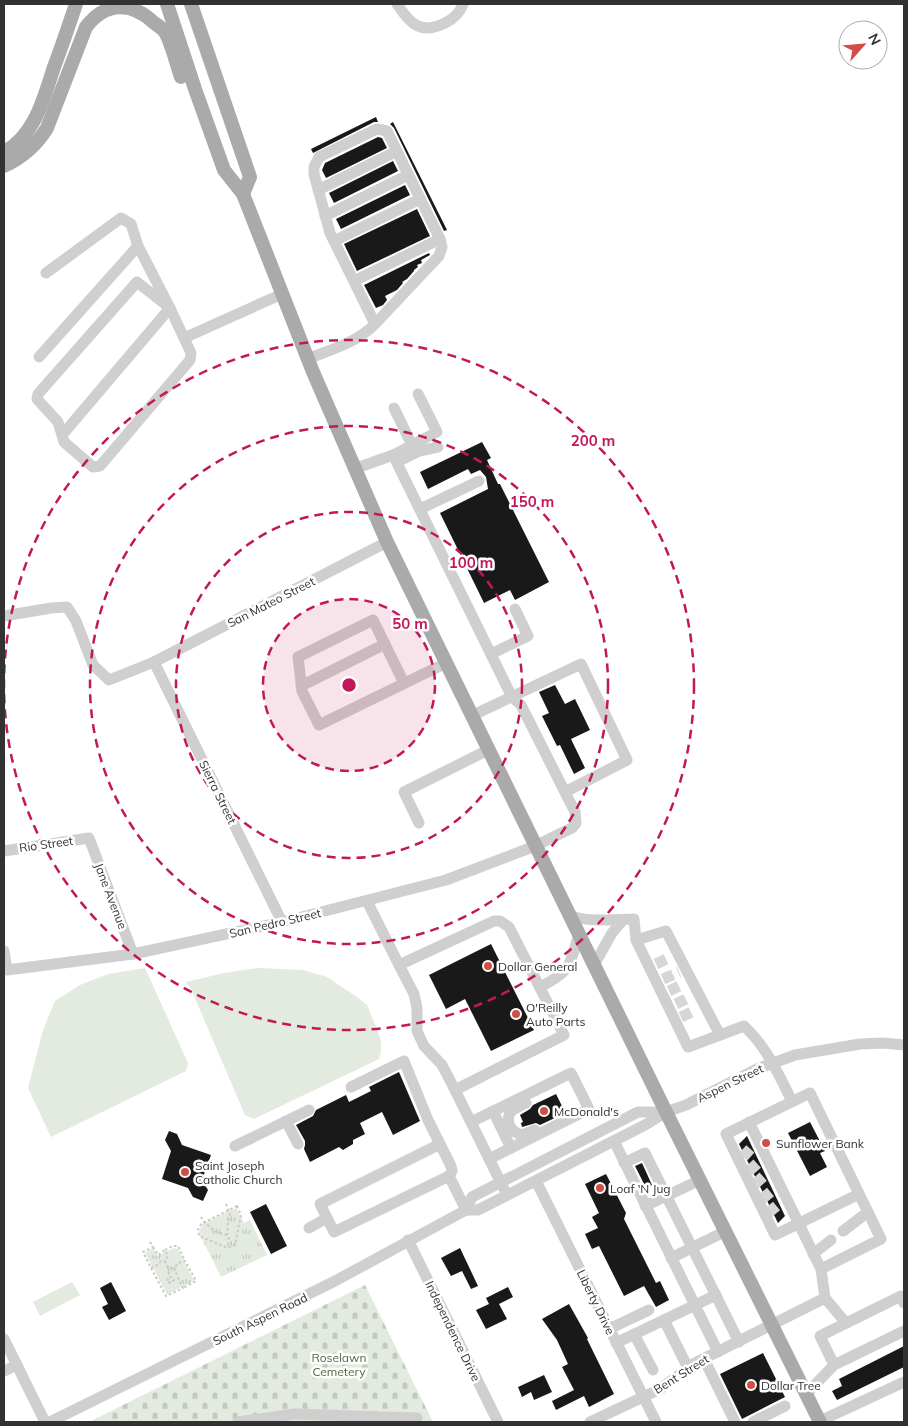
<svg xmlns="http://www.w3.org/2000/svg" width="908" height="1426" viewBox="0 0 908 1426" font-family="Mulish,sans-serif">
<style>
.cemetery{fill:url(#cemetery-stones)}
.park{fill:url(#park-tufts)}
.garden{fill:#e3eadf}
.building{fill:#191919}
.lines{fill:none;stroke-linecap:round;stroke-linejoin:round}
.minor-tunnel{stroke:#d6d6d6;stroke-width:11;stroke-dasharray:11 5.5;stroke-linecap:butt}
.path{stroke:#c9c9c9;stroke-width:2;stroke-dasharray:2.5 2.5;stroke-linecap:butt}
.minor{stroke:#cfcfcf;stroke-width:11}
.major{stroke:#aaa;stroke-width:14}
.ring{fill:none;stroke:#c2185b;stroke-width:2.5;stroke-dasharray:9 6}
.poi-dot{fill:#d44c48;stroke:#fff;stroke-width:2}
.labels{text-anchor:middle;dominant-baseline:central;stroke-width:5;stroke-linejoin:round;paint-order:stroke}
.street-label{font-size:12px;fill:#323232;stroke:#fff}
.poi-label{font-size:12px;fill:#323232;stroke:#fff;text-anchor:start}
.park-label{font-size:12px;fill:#516943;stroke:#fff}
.centre{fill:#c2185b;stroke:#fff;stroke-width:2.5}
.ring-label{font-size:15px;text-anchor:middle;font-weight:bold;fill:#c2185b;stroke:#fff;stroke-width:5;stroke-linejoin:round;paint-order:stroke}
</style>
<defs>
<pattern id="cemetery-stones" width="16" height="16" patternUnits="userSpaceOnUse" patternTransform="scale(1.25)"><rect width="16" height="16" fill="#e3eadf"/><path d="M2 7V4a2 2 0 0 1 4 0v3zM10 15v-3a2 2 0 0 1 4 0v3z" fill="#c3c9c0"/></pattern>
<pattern id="park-tufts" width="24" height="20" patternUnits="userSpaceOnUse" patternTransform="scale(1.25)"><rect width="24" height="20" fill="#e3eadf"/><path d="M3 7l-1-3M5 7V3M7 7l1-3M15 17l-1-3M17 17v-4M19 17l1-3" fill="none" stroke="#c3c9c0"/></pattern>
</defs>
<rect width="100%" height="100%" fill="#fff"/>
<!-- cemetery -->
<path class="cemetery" d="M365 1285 433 1422H89Z"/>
<!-- park -->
<g class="park">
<path d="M236 1208 244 1223 250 1220 267 1255 221 1277 199 1233 202 1224Z"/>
<path d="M153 1248 157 1256 174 1248 178 1249 194 1281 167 1294 145 1253Z"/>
</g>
<!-- garden -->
<g class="garden">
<path d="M145 968 188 1063 186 1071 51 1137 28 1088 43 1030 55 1001 80 985 108 974Z"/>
<path d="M258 968 303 970 327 977 357 997 367 1005 381 1040V1051L379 1059 254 1119 245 1115 191 989 186 982 224 973Z"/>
<path d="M72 1282 80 1295 40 1316 33 1302Z"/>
</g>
<!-- building -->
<g class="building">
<path d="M376 117 378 122H374L313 153 311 149Z"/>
<path d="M393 122 447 230 444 231 394 128 390 124Z"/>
<path d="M378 137 382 138 387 148 326 178 322 170 325 163Z"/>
<path d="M393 161 398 171 334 203 329 193Z"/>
<path d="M405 185 410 195 341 229 336 219Z"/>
<path d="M417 209 430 236 357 271 344 244Z"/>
<path d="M429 253 430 255 421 260 422 263 417 265 418 267 414 270V271L407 279 402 282 403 283 397 290 385 296 387 300 383 305 376 308 364 285Z"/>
<path d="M482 442 491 458 487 460 498 484H500L549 582 515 600 510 590 484 603 440 513 488 489 486 477 480 470 471 474 468 469 428 489 420 472Z"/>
<path d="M555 685 565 704 575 699 590 730 571 739 585 768 574 774 560 745 557 746 542 716 549 713 539 692Z"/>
<path d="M491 944 534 1030 491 1051 465 999 446 1009 429 975Z"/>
<path d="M399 1072 420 1121 393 1135 382 1112 360 1123 365 1134 353 1140V1144L343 1150 339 1147 310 1162 304 1149 305 1145V1141L296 1125 313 1116 316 1110 346 1095 349 1102 371 1091 369 1087Z"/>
<path d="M556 1094 564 1110 558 1114 559 1116 540 1125 536 1123 522 1127 521 1123 523 1122 520 1115 530 1109 533 1105Z"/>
<path d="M810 1122 825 1151 820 1153 827 1167 810 1176 788 1133Z"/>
<path d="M169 1131 177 1134 182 1145 211 1155 202 1180 208 1190 203 1201 193 1197 188 1188 162 1179 171 1151 165 1140Z"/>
<path d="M747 1136 785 1216 778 1223 739 1144Z"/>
<path d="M642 1163 652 1185 646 1188 635 1166Z"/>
<path d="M606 1174 626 1213 624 1219 656 1283 660 1281 669 1300 656 1307 644 1286 624 1296 599 1246 592 1249 585 1234 598 1228 592 1217 599 1213 585 1184Z"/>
<path d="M266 1204 287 1246 271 1254 250 1212Z"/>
<path d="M460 1248 478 1286 471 1289 462 1271 451 1276 441 1258Z"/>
<path d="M111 1282 126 1311 109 1320 102 1307 108 1304 100 1288Z"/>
<path d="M508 1287 513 1297 499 1304 507 1319 486 1329 476 1310 489 1304 486 1298Z"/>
<path d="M569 1304 588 1338 587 1339 614 1394 589 1407 584 1396 556 1410 552 1401 574 1390 562 1367 568 1364 557 1340 542 1319Z"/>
<path d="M904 1346V1367L837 1400 832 1391 842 1386 839 1379Z"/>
<path d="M763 1353 785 1397 742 1419 720 1374Z"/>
<path d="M544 1375 552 1392 534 1400 531 1392 522 1397 518 1387Z"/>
</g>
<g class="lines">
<!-- minor-tunnel -->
<g class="minor-tunnel">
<path d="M656 964 671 957"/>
<path d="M663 979 679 972"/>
<path d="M669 991 684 984"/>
<path d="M676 1004 690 997"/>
<path d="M681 1017 696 1010"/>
<path d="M743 1157 752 1147"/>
<path d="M749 1171 759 1162"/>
<path d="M755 1184 765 1175"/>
<path d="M762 1199 773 1190"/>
<path d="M768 1213 779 1204"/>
</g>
<!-- path -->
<g class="path">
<path d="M226 1204 230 1215 228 1222 227 1235"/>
<path d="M237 1206 241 1215 235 1245 228 1248 199 1236 198 1230 201 1224Z"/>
<path d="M201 1217C206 1226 218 1234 227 1235L232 1245"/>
<path d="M150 1242 153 1247 143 1252 151 1268 159 1264 161 1261H165"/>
<path d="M153 1247 158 1255 165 1250 168 1256C163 1263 166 1268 174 1268L178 1263 185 1261 196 1281 183 1288"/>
<path d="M165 1250 173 1246H178L185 1261"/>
<path d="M168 1267 169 1276 174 1280 171 1283 167 1282 169 1276"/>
<path d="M151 1268 166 1296 183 1288C180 1281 176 1276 175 1268"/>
</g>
<!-- minor -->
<g class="minor">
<path d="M397 4C410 24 421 35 445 23 453 19 460 13 463 4"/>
<path d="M318 190 397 151"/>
<path d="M325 216 408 175"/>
<path d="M334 241 420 199"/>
<path d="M46 273 121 218 131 224 138 246"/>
<path d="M354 281 440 239"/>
<path d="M184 338 170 308 137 282 38 394 37 399 58 422 64 442 93 467 100 466 190 360 191 353 184 338 282 294"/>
<path d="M39 357 138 246 170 308 63 434"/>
<path d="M307 359C330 350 358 342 375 324L439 256 442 247 440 239 387 131 377 129 319 157 314 167V174L330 233 375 324"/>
<path d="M394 408 412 445"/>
<path d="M393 455 437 432 418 394"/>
<path d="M397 462 419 451 438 447"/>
<path d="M420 509 479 481"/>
<path d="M4 616 51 608 67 607 76 621 93 665 109 680 154 662 387 542"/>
<path d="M491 654 528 636 515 609"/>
<path d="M154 662 282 922"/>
<path d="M404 683 373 620 298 657 302 691 319 725 446 663"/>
<path d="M301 686 385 644"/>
<path d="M471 716 581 664 627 760 565 792"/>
<path d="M419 823 404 792 488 750"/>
<path d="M4 851 89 838 133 954"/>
<path d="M367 901 399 965 494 921H500L509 927 564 1035 455 1090 442 1065 424 1046 417 1031V1008L414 994 399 965"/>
<path d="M570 916C591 922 613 920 634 919L636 940 688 1047 744 1026C767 1047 778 1074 792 1101"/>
<path d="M636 940 666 931 720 1035"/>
<path d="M4 951 7 970 133 954 282 922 446 880 535 846 572 828 576 823 575 812 521 705 512 697 393 455 354 469"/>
<path d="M594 965 612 933 623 920"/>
<path d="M540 987C572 971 569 966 579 934"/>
<path d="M351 1087 404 1061 428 1120 451 1166 452 1171 449 1176 334 1232 320 1204 440 1144"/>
<path d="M455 1090 504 1189"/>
<path d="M526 1103 511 1111C505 1121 510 1132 522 1135L535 1130"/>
<path d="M493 1111 511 1148"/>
<path d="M286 1121 298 1144"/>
<path d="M471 1122 571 1073 589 1109 489 1159"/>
<path d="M749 1122C773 1171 797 1220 821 1269L881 1239 810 1093 726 1134 775 1235 859 1194"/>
<path d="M614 1141 718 1352"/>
<path d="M235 1146 309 1110"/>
<path d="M624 1163 645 1153 739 1342"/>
<path d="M449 1176 466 1210"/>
<path d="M536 1181 656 1422"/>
<path d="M645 1206 700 1180"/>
<path d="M466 1210 472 1197 638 1112H664"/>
<path d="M309 1228 327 1218"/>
<path d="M843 1231 868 1212"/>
<path d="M408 1240 498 1422"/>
<path d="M813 1254 831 1240"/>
<path d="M671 1258 726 1231"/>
<path d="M825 1298 846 1323"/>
<path d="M664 1320 688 1368"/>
<path d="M609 1329 649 1310"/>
<path d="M634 1334 653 1370"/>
<path d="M4 1339 45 1422"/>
<path d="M616 1343 716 1295"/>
<path d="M704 1359 735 1422"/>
<path d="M834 1365 820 1336 901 1296 904 1303"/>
<path d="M4 1371 17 1365"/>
<path d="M806 1394 834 1365 904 1331"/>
<path d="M820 1421 904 1382"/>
<path d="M50 1422 335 1281 466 1210H478L645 1125 666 1112 686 1105 757 1069 795 1055 860 1044 883 1043 904 1045"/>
<path d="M238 1422 294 1414 417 1418"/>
<path d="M590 1422 660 1389 695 1363 825 1298 821 1269"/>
<path d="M753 1422 785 1406"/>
</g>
<!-- major -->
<g class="major">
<path d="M167 4 195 89 224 170 243 194 313 372 387 542 666 1112 820 1422"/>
<path d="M191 4 250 177 243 194"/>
<path d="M4 152C35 136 44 97 54 67 62 46 69 25 76 4"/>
<path d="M4 166C23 157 36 146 47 128L86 27C105 2 131 1 153 22 157 25 162 28 165 32 171 41 177 66 181 77"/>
</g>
</g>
<!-- distance rings -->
<circle cx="349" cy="685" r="86" fill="#c2185b" fill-opacity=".12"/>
<g class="ring">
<circle cx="349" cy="685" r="86"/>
<circle cx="349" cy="685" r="173"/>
<circle cx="349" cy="685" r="259"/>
<circle cx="349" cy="685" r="345"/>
</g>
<!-- markers -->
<g class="poi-dot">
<circle cx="488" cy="966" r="5"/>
<circle cx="516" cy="1014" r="5"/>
<circle cx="544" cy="1111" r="5"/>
<circle cx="766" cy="1143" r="5"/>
<circle cx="185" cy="1172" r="5"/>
<circle cx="600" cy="1188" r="5"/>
<circle cx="751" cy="1385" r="5"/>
</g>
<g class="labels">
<!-- street labels -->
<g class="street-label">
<text transform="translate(271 602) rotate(-27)">San Mateo Street</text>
<text transform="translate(218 792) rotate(64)">Sierra Street</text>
<text transform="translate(46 844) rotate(-8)">Rio Street</text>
<text transform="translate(111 896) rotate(69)">Jane Avenue</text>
<text transform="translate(275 923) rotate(-13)">San Pedro Street</text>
<text transform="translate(730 1083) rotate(-26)">Aspen Street</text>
<text transform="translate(596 1302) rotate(64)">Liberty Drive</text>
<text transform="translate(260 1319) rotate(-26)">South Aspen Road</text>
<text transform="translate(453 1331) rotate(64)">Independence Drive</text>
<text transform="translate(681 1374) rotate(-32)">Bent Street</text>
</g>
<!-- poi labels -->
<g class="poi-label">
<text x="498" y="966">Dollar General</text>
<text x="526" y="1007">O'Reilly<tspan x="526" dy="14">Auto Parts</tspan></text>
<text x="554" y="1111">McDonald's</text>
<text x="776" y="1143">Sunflower Bank</text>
<text x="195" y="1165">Saint Joseph<tspan x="195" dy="14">Catholic Church</tspan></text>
<text x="610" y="1188">Loaf 'N Jug</text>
<text x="761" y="1385">Dollar Tree</text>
</g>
<!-- park labels -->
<g class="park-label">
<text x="339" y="1357">Roselawn<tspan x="339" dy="14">Cemetery</tspan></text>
</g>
</g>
<circle cx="349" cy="685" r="8" class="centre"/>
<g class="ring-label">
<text x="593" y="446">200 m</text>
<text x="532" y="507">150 m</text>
<text x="471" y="568">100 m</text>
<text x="410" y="629">50 m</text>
</g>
<!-- border -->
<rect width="908" height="1426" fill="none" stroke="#323232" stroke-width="10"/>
<!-- north arrow -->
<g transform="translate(863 45) rotate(63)"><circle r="24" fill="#ffffff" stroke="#adadad"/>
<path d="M0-4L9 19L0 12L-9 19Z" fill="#d44c48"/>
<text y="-8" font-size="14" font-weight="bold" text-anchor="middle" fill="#323232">N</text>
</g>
</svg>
